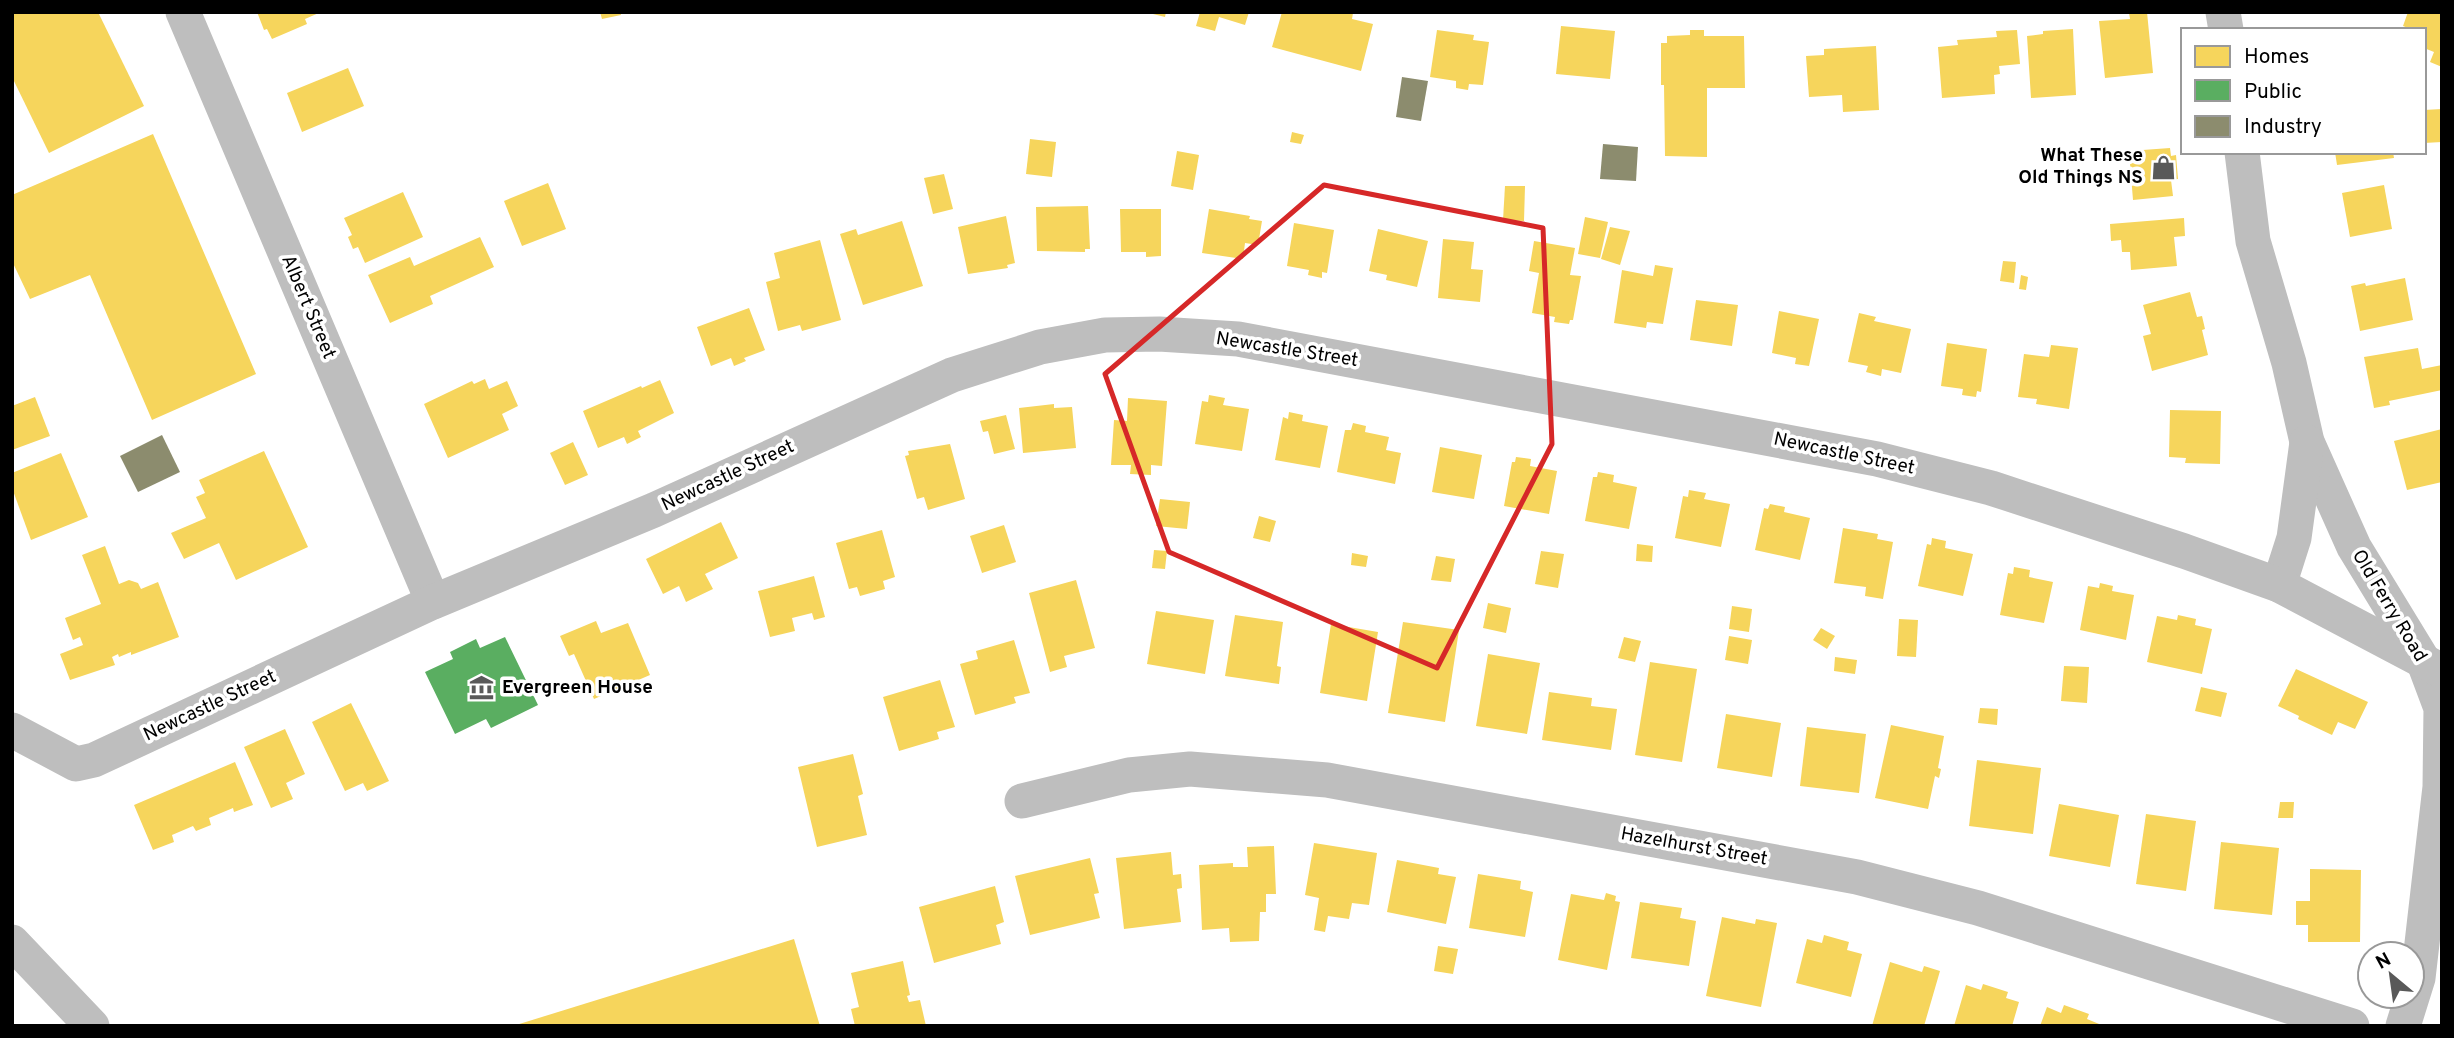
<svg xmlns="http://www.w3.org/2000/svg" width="2454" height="1038" viewBox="0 0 2454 1038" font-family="Overpass,sans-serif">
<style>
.homes{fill:#f6d55c}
.public{fill:#5aae61}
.industry{fill:#8c8c6e}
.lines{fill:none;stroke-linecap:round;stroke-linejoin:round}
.street{stroke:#bebebe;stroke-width:35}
.marked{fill:none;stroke:#d62828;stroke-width:5;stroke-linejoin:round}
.labels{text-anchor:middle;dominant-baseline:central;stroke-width:7;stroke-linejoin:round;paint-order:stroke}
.poi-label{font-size:19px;font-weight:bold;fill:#000;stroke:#fff;text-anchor:end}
.street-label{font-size:19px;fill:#000;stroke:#fff}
</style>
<rect width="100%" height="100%" fill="#fff"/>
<!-- homes -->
<g class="homes">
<path d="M12 12H98L144 106 49 153 12 77Z"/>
<path d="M257 12H321L305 19 307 24 272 39 267 29 264 30Z"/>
<path d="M600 12H620L621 15 602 19Z"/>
<path d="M1145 12H1166L1165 17Z"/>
<path d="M1200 12H1249L1245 25 1219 17 1215 31 1196 26Z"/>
<path d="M1282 12H1348L1353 13 1352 19 1373 24 1361 71 1272 47Z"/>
<path d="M2147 12 2153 73 2105 78 2099 21 2130 19 2129 13Z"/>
<path d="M2408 12H2442V67L2430 62 2434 52 2424 48V30H2413L2403 26Z"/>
<path d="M1561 26 1615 31 1610 79 1556 74Z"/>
<path d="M2073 29 2076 95 2031 98 2027 36 2043 34V31Z"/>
<path d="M1437 30 1474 35 1473 40 1489 42 1483 85 1469 84 1468 90 1456 88V81L1430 77Z"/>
<path d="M1690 30H1704V36H1744L1745 88H1707V157L1665 156 1664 85H1661V43H1667V36L1690 35Z"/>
<path d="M2017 30 2020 64 1999 66 2000 74 1994 75 1995 94 1942 98 1938 47 1958 45 1957 40 1997 37 1996 31Z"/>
<path d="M1876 46 1879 110 1843 112 1842 95 1809 97 1806 56 1824 55V49Z"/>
<path d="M348 68 364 106 302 132 287 93Z"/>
<path d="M2442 109V142L2424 143V110Z"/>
<path d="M1292 132 1304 135 1301 144 1290 142Z"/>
<path d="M153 134 256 374 152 420 90 275 30 299 12 261V195Z"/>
<path d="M1030 139 1056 142 1052 177 1026 174Z"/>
<path d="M2170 148 2171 156 2176 155 2178 179 2171 180 2173 196 2133 200 2129 151Z"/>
<path d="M1177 151 1199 155 1193 190 1171 186Z"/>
<path d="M2335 152H2393L2394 158 2337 165Z"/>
<path d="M944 174 953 209 933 214 924 178Z"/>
<path d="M548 183 566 229 522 246 504 201Z"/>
<path d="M2384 185 2392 229 2350 237 2342 193Z"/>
<path d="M1505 186H1525L1524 221 1503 220Z"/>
<path d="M403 192 423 237 365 263 358 247 353 249 348 237 352 235 344 218Z"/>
<path d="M1088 206 1090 249H1085V252L1037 251 1036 207Z"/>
<path d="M1120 209H1161V256L1146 257V252H1121Z"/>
<path d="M1209 209 1250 216 1249 219 1262 221 1258 245 1245 243 1243 259 1202 253Z"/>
<path d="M1006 216 1015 263 1007 265 1008 268 968 274 958 227Z"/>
<path d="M1585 217 1608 222 1600 258 1578 254Z"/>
<path d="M2184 218 2185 236 2174 237 2177 266 2131 270 2130 252H2122L2121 240 2111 241 2110 224Z"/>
<path d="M902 221 923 286 863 305 840 234 856 229 858 235Z"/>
<path d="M1294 223 1334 230 1327 273 1322 272V278L1308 275 1309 270 1287 266Z"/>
<path d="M1610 227 1630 231 1620 265 1601 259Z"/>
<path d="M1378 229 1428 241 1417 287 1386 280 1387 275 1369 271Z"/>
<path d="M480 237 494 267 430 296 433 304 390 323 368 275 410 257 414 266Z"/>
<path d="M1443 239 1474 242 1471 269 1483 270 1480 302 1438 298Z"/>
<path d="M820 240 841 320 802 331 800 325 778 331 766 282 780 278 774 253Z"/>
<path d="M1534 241 1575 248 1570 275 1581 276 1573 320H1570L1569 324 1554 322 1555 317 1532 313 1539 273 1529 271Z"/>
<path d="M2003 261 2016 262 2014 283 2000 281Z"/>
<path d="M1655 265 1673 268 1663 324 1647 322 1646 328 1614 323 1622 270 1653 276Z"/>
<path d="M2021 275 2028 277 2026 290 2019 289Z"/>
<path d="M2405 278 2413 320 2360 331 2351 286 2365 283 2366 286Z"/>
<path d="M2190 292 2197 317 2202 316 2205 329 2202 330 2208 355 2152 371 2143 336 2151 334 2143 305Z"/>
<path d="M1696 300 1738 305 1732 346 1690 340Z"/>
<path d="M749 308 765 350 744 358 746 361 734 366 731 358 711 366 697 327Z"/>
<path d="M1779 311 1819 319 1809 366 1795 364 1796 358 1772 353Z"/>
<path d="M1859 313 1876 317 1874 321 1911 329 1901 373 1882 369 1881 376 1866 372 1868 366 1848 362Z"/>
<path d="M1947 343 1987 349 1981 392 1977 391 1976 397 1962 395 1963 389 1941 386Z"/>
<path d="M2051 345 2078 348 2069 409 2036 404 2037 399 2018 397 2024 354 2049 357Z"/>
<path d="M2418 348 2422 369 2442 365V390L2389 401 2390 405 2374 408 2364 357Z"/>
<path d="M485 379 489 389 507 381 518 406 502 414 509 430 448 458 424 404 472 381 474 384Z"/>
<path d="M660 380 674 413 638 431 641 437 627 444 624 437 598 448 583 411 641 386 642 388Z"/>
<path d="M1209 395 1225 398 1223 405 1249 409 1242 451 1195 444 1202 401 1208 402Z"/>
<path d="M35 397 50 436 12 450V406Z"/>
<path d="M1128 398 1167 401 1162 466 1151 465V475L1130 474 1131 465H1111L1114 420 1127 421Z"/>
<path d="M1054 404V408L1072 407 1076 448 1023 453 1019 408Z"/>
<path d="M2170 410 2221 411 2220 464 2185 463 2186 458 2169 457Z"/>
<path d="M1289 412 1303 415 1302 421 1328 426 1320 468 1275 460 1283 417 1288 419Z"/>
<path d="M1006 415 1015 449 994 454 988 431 983 432 980 421Z"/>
<path d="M1353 423 1366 426 1365 432 1389 437 1386 450 1401 453 1395 484 1337 472 1345 430H1351Z"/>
<path d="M2442 429V482L2407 490 2394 441Z"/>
<path d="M573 442 588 475 565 485 550 453Z"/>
<path d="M950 444 965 499 928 510 924 497 917 499 905 456 909 455 908 451Z"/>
<path d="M1440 447 1482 455 1474 499 1432 492Z"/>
<path d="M264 451 308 547 236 580 219 543 184 559 171 533 206 518 196 497 205 493 199 480Z"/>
<path d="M61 453 88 517 31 540 12 488V473Z"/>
<path d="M1516 457 1531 459 1530 466 1557 471 1549 514 1504 506 1512 462H1515Z"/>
<path d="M1598 472 1614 475 1613 482 1637 487 1629 529 1585 521 1593 477H1597Z"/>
<path d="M1689 490 1706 493 1704 499 1730 504 1721 547 1675 538 1683 496 1688 497Z"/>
<path d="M1160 499 1190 502 1187 529 1156 526Z"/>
<path d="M1770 504 1785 507 1784 512 1810 518 1800 560 1755 550 1764 508 1768 509Z"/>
<path d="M1259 516 1276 521 1270 542 1253 538Z"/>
<path d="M721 522 738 558 705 574 713 589 686 602 679 586 663 594 646 559Z"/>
<path d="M1004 525 1016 562 982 573 970 536Z"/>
<path d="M1843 528 1878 534 1877 539 1893 542 1883 599 1865 596 1866 587 1834 583Z"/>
<path d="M882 530 895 577 883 581 885 589 860 596 857 587 849 589 836 543Z"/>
<path d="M1932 538 1946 541 1945 548 1973 554 1963 596 1918 586 1927 544 1931 545Z"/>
<path d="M1637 544 1653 546 1652 562 1636 561Z"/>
<path d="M105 546 119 584 129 580 138 583 141 589 158 582 179 637 131 655V652L119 657 118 654 112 657 115 665 70 680 60 654 83 645 80 637 73 640 65 618 101 604 82 555Z"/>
<path d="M1154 550 1167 551 1165 569 1152 568Z"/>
<path d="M1541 551 1564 554 1558 588 1535 584Z"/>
<path d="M1352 553 1368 556 1366 567 1351 565Z"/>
<path d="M1436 556 1455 559 1451 582 1431 580Z"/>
<path d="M2014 567 2030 570 2029 577 2053 582 2044 623 2000 615 2008 573 2013 574Z"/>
<path d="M814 576 825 617 814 620 812 613 792 618 795 631 770 637 758 591Z"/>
<path d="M1076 580 1095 648 1064 656 1067 667 1050 672 1029 593Z"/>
<path d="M2100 583 2113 586 2112 591 2134 595 2126 640 2080 630 2088 586 2099 588Z"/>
<path d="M1488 603 1511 608 1506 633 1483 628Z"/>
<path d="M1732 606 1752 609 1749 632 1729 629Z"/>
<path d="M1156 611 1214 620 1205 674 1147 664Z"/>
<path d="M1235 615 1283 622 1277 666 1281 667 1279 684 1225 676Z"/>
<path d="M2178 615 2196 619 2195 625 2212 629 2202 674 2147 662 2157 616 2177 620Z"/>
<path d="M1899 619 1918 620 1916 657 1897 656Z"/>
<path d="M596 621 601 633 628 623 650 675 594 699 574 654 569 656 560 636Z"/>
<path d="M1403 622 1459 630 1445 722 1388 713Z"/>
<path d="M1331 624 1378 632 1367 701 1320 693Z"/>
<path d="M1821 628 1835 636 1827 649 1813 640Z"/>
<path d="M1729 636 1752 640 1748 664 1725 660Z"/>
<path d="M1624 637 1641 641 1635 662 1618 658Z"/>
<path d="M1014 640 1030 693 1014 697 1016 703 975 715 960 664 978 659 976 651Z"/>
<path d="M1488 654 1540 663 1527 734 1476 726Z"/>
<path d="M1835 657 1857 660 1855 674 1834 671Z"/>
<path d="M1650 662 1697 669 1682 762 1635 755Z"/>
<path d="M2064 666 2089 667 2087 703 2061 701Z"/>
<path d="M2296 669 2368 702 2355 729 2338 722 2332 735 2298 719 2299 716 2278 706Z"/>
<path d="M940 680 955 727 937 732 939 739 899 751 883 697Z"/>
<path d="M2201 687 2227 693 2221 717 2195 711Z"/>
<path d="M1549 692 1592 698 1591 706 1617 709 1611 750 1542 740Z"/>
<path d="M351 703 389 781 367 791 363 783 345 791 312 722Z"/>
<path d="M1980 708 1998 709 1997 725 1978 723Z"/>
<path d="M1726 714 1781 723 1772 777 1717 768Z"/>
<path d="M1891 725 1944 736 1938 768 1941 769 1939 778 1935 776 1928 809 1875 798Z"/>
<path d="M1807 727 1866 734 1859 793 1800 786Z"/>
<path d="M285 729 305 774 286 783 293 799 271 808 244 747Z"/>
<path d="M853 754 863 794 858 796 867 835 817 847 798 767Z"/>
<path d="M1977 760 2041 768 2033 834 1969 826Z"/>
<path d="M235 762 253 805 234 812 233 808 209 818 211 825 196 831 193 826 172 835 174 842 153 850 134 805Z"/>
<path d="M2280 802H2294L2293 818H2278Z"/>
<path d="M2059 804 2119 815 2110 867 2049 856Z"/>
<path d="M2146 814 2196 821 2186 891 2136 884Z"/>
<path d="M2221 842 2279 848 2272 915 2214 909Z"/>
<path d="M1314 843 1377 853 1369 905 1352 903 1349 919 1328 916 1325 932 1314 930 1319 898 1305 895Z"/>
<path d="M1274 846 1276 894H1266V912H1260L1259 941 1230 942 1229 928 1202 930 1199 865 1233 863V867H1248L1247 847Z"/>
<path d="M1171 852 1173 875 1181 874 1182 888 1177 889 1181 922 1124 929 1116 858Z"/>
<path d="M1090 858 1099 893 1094 894 1100 918 1030 935 1015 876Z"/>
<path d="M1397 860 1439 868 1438 874 1456 877 1446 924 1387 912Z"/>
<path d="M2310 869 2361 870 2360 942H2308V925H2296V901H2310Z"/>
<path d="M1478 874 1521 881 1520 889 1533 892 1525 937 1469 928Z"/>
<path d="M995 886 1004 922 996 925 1001 944 934 963 919 907Z"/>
<path d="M1606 893 1616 896 1615 901 1620 902 1607 970 1558 960 1571 894 1604 900Z"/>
<path d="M1640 902 1682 908 1680 918 1696 921 1689 966 1631 958Z"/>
<path d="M1722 917 1755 924 1756 919 1777 923 1761 1007 1706 996Z"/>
<path d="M1824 935 1849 942 1847 950 1862 954 1851 997 1796 983 1807 939 1822 943Z"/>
<path d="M794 939 820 1026H516V1025Z"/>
<path d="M1438 946 1458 949 1453 974 1434 971Z"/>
<path d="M903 961 910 995 907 996 909 1002 920 1000 926 1026H855L851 1009 859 1007 851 973Z"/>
<path d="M1890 962 1922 972 1924 966 1940 971 1924 1026H1872Z"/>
<path d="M1983 984 2008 992 2006 998 2019 1002 2012 1026H1954L1966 985 1981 990Z"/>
<path d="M2064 1005 2089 1014 2087 1019 2104 1026H2040L2047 1007 2061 1013Z"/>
</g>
<!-- public -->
<path class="public" d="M505 637 538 705 491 728 486 719 455 734 425 672 453 659 450 652 476 639 480 648Z"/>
<!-- industry -->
<g class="industry">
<path d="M1402 77 1428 81 1421 121 1396 117Z"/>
<path d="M1603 144 1638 147 1636 181 1600 179Z"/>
<path d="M162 435 180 472 138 492 120 456Z"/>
</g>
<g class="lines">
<!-- street -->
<g class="street">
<path d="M183 12 433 602"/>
<path d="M2223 12 2226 30"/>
<path d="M2242 152 2253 241 2289 363 2307 442 2354 547 2423 660 2441 708 2440 787 2418 978 2403 1026"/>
<path d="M2279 585 2294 538 2307 442"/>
<path d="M12 730 76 764 94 760 433 602 654 510 952 375 1040 347 1105 335 1159 334 1238 339 1877 459 1991 488 2184 551 2279 585 2442 671"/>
<path d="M1022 801 1129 775 1190 769 1327 780 1857 877 1978 908 2352 1026"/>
<path d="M12 942 92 1026"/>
</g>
</g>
<!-- marked area -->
<path class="marked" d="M1324 185 1543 228 1552 444 1437 668 1169 552 1105 374Z"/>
<!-- icons -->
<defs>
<symbol id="shop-bare" viewBox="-9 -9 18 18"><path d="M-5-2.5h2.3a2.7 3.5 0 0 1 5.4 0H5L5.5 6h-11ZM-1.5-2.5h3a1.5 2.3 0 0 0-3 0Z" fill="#595959" stroke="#fff" stroke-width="2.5" paint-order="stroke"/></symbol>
<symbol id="museum-bare" viewBox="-9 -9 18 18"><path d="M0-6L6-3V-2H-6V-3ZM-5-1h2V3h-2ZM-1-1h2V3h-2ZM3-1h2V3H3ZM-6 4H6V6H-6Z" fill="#595959" stroke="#fff" stroke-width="2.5" paint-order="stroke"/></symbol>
</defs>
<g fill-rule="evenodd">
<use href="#shop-bare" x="2146" y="150" width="35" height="35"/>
<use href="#museum-bare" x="464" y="670" width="35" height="35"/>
</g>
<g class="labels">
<!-- poi labels -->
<g class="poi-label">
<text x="2143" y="156">What These<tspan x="2143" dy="22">Old Things NS</tspan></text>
<text x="502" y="688" text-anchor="start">Evergreen House</text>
</g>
<!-- street labels -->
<g class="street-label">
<text transform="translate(308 307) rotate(67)">Albert Street</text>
<text transform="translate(1287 350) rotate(9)">Newcastle Street</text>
<text transform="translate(1844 454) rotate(12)">Newcastle Street</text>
<text transform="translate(728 476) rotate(-25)">Newcastle Street</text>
<text transform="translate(2389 606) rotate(59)">Old Ferry Road</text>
<text transform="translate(210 706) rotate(-25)">Newcastle Street</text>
<text transform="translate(1694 847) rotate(10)">Hazelhurst Street</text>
</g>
</g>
<!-- border -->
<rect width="2454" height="1038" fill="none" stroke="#000000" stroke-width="28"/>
<!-- legend -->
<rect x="2181" y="28" width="245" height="126" fill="#ffffff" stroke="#999999" stroke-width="2"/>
<rect x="2195" y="46" width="35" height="21" fill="#f6d55c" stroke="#999999" stroke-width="2"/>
<text x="2244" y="63" font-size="21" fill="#000000">Homes</text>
<rect x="2195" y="80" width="35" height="21" fill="#5aae61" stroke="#999999" stroke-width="2"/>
<text x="2244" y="98" font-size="21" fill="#000000">Public</text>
<rect x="2195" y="116" width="35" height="21" fill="#8c8c6e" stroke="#999999" stroke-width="2"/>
<text x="2244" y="133" font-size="21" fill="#000000">Industry</text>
<!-- north arrow -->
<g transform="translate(2391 975) rotate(331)"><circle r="33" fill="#ffffff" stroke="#999999" stroke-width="2"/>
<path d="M0-5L12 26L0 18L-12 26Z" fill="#595959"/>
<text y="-10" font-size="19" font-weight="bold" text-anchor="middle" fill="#000000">N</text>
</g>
</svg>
